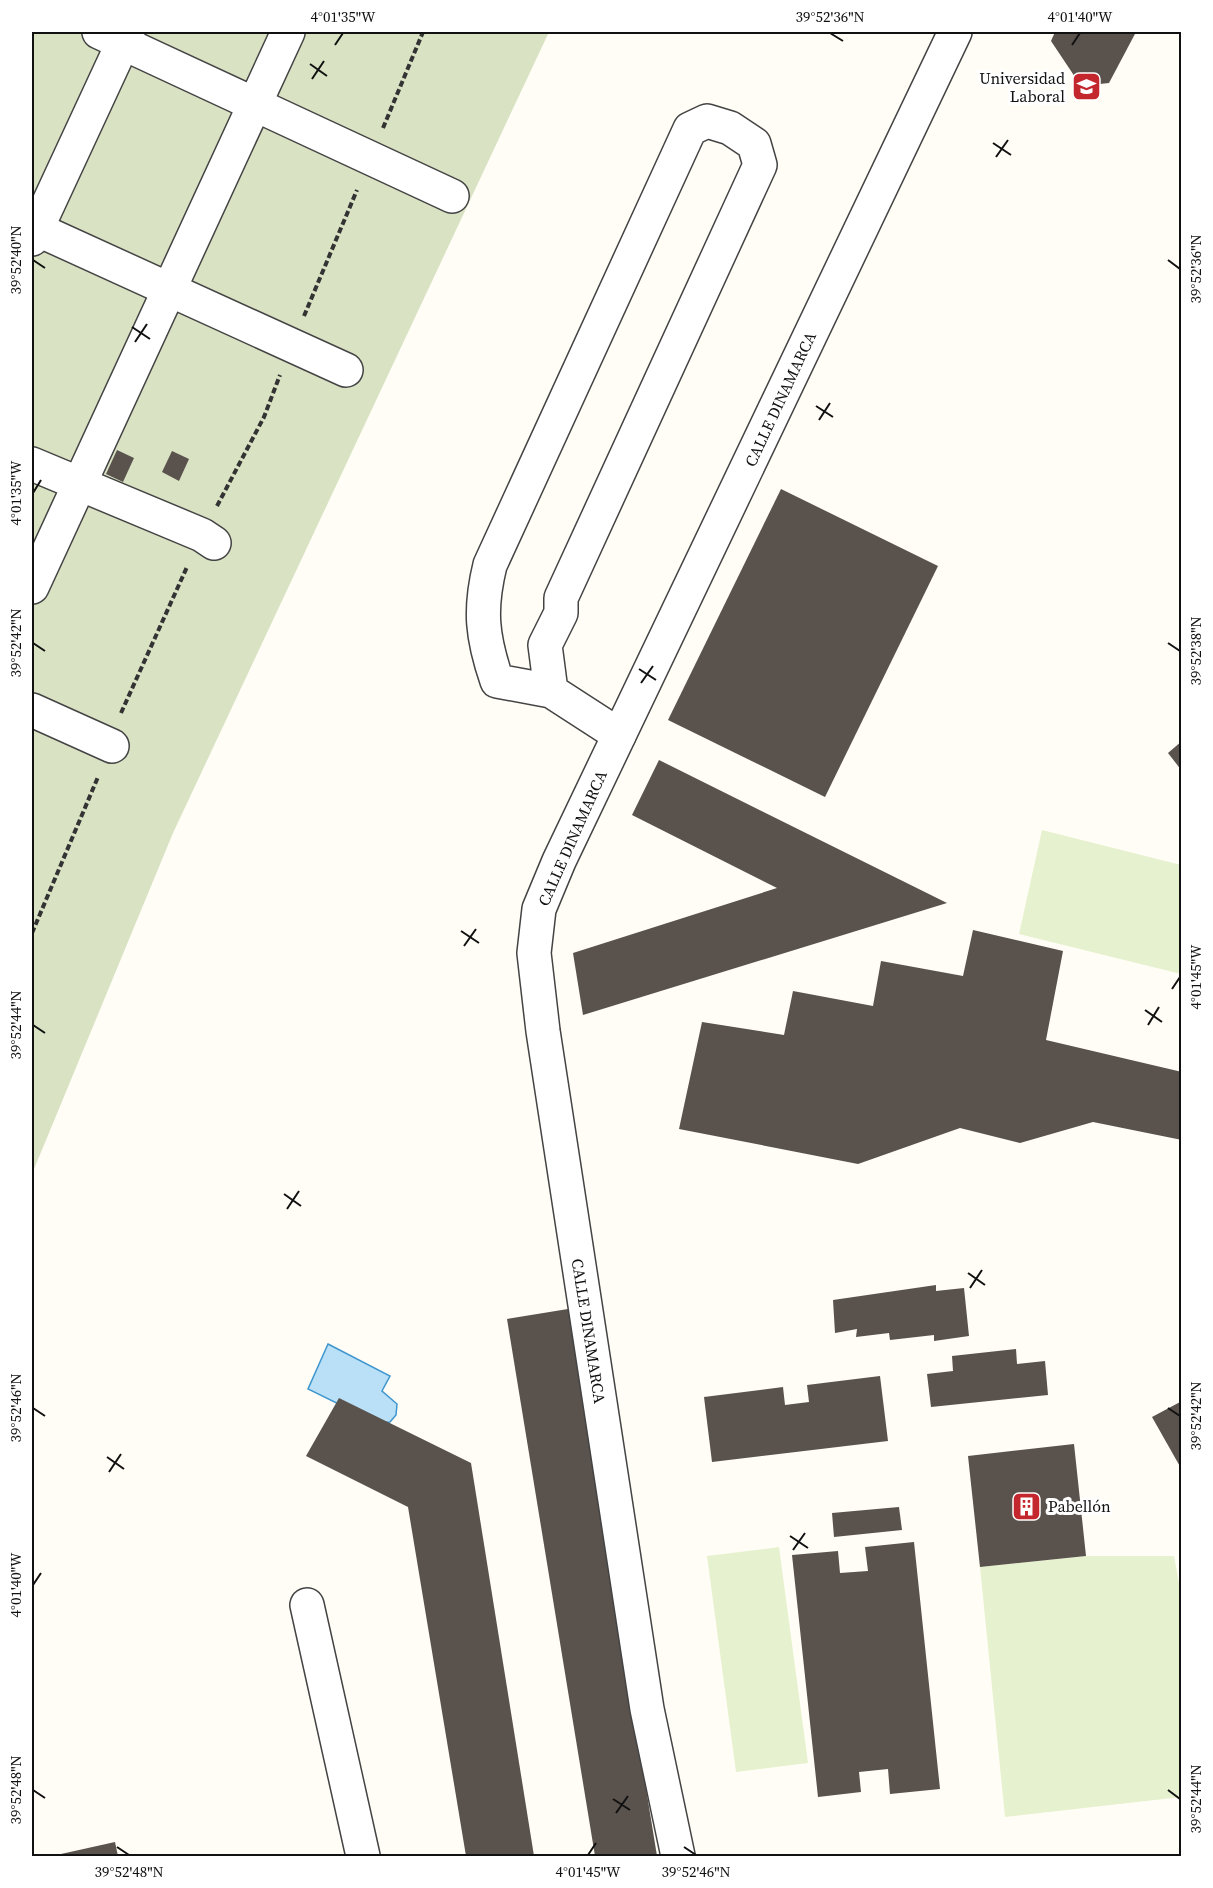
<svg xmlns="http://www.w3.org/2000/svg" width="1213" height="1888" viewBox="0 0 1213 1888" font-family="'Source Serif 4',serif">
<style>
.cemetery{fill:#d9e3c4}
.pitch{fill:#e6f2cf}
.water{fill:#b9e0f7;stroke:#3f96cf;stroke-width:1.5}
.building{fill:#5a524d}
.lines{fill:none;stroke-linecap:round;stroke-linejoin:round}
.minor-casing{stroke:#444;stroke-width:36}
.path{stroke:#333;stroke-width:4;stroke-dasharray:6 3;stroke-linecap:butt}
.minor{stroke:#fff;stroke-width:33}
.ticks{fill:none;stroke:#111;stroke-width:2}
.labels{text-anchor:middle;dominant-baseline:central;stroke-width:6;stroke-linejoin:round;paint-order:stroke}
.poi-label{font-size:16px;fill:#111;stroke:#fff;text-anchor:end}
.street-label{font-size:16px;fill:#111;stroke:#fff}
.neatline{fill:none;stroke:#111;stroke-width:2}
.ticks-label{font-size:15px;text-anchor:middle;fill:#111}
</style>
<rect width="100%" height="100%" fill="#fffdf5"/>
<!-- cemetery -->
<path class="cemetery" d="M32 32H549L173 833 32 1174Z"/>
<!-- pitch -->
<g class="pitch">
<path d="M1042 830 1181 865V974L1019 934Z"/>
<path d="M779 1547 808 1763 736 1772 707 1556Z"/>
<path d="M1086 1556H1174L1182 1600 1181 1797 1005 1817 980 1567Z"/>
</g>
<!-- water -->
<path class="water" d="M328 1344 390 1376 382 1391 397 1404 396 1415 390 1422 377 1423 308 1389Z"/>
<!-- building -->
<g class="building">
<path d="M1055 32H1136L1109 83 1081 86 1051 41Z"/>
<path d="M117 450 134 458 123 482 106 474Z"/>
<path d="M172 451 189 459 179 481 162 472Z"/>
<path d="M781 489 938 566 825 797 668 720Z"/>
<path d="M1182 741V771L1168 753Z"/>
<path d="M659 760 947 903 583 1015 573 953 777 888 632 815Z"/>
<path d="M973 930 1063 951 1046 1040 1182 1072V1140L1093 1122 1020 1143 960 1128 858 1164 679 1129 702 1022 784 1035 793 991 873 1006 881 961 963 976Z"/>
<path d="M936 1285V1291L964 1288 969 1336 934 1341V1335L890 1340 889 1333 856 1337 857 1329 835 1333 833 1300Z"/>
<path d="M568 1309 657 1856H595L507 1319Z"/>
<path d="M1016 1349 1017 1364 1045 1361 1048 1395 931 1407 927 1374 953 1371 952 1356Z"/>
<path d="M880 1376 888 1441 712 1462 704 1397 783 1387 785 1405 809 1402 807 1385Z"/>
<path d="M339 1398 471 1463 534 1856H466L408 1507 306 1456Z"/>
<path d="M1182 1401V1470L1152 1417Z"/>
<path d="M1074 1444 1086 1556 980 1567 968 1456Z"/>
<path d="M899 1507 902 1530 834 1537 832 1513Z"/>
<path d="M914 1542 940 1789 890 1794 888 1769 859 1772 861 1792 818 1797 792 1555 838 1551 840 1573 868 1571 865 1547Z"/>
<path d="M115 1842 118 1856H52Z"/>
</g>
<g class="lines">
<defs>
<g id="minor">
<path d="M99 32 452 196"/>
<path d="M32 227 346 370"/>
<path d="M32 239 128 32"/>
<path d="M32 464 202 535 214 543"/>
<path d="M32 587 288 32"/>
<path d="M551 691 497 681C482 637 479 610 490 565L690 129 707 121 730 128 754 144 760 165 561 598V613L545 645 551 691 619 735"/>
<path d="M32 710 112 746"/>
<path d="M307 1605 363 1856"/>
<path d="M678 1856 647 1709 543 1031 534 953 539 909 559 861 955 32"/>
</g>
</defs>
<!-- minor casing -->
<use href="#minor" class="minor-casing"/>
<!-- path -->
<g class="path">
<path d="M383 128 423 32"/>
<path d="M304 316 357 190"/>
<path d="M217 506 264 417 280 375"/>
<path d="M121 713 187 567"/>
<path d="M32 933 98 777"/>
</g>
<!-- minor -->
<use href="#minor" class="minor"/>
</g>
<!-- ticks -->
<path class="ticks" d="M830 33 843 41M335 45 343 33M1072 45 1080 33M310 64 327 76M312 79 324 61M993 143 1011 155M996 157 1008 140M33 260 45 268M1168 260 1180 269M132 327 150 339M135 342 147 324M816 406 833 417M819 420 830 403M33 493 41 480M33 643 45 651M1168 643 1180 651M639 669 656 680M641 683 653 666M461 931 479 943M464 946 476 929M1172 989 1180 977M1145 1010 1162 1022M33 1025 45 1033M1148 1025 1159 1007M284 1194 301 1206M287 1209 299 1191M968 1273 985 1285M970 1288 982 1270M33 1408 45 1416M1168 1408 1180 1416M107 1457 124 1469M109 1472 121 1454M790 1536 808 1548M793 1550 805 1533M33 1585 41 1573M33 1790 45 1798M1168 1790 1180 1799M613 1799 630 1810M616 1813 628 1796M117 1847 129 1855M684 1847 696 1855M588 1855 596 1843"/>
<!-- icons -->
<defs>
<symbol id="school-square" viewBox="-11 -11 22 22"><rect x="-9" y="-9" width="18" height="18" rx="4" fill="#c4262e" stroke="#fff"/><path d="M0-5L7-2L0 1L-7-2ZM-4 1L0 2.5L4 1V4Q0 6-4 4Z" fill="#fff"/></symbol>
<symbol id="building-square" viewBox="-11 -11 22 22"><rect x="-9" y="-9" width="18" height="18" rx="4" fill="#c4262e" stroke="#fff"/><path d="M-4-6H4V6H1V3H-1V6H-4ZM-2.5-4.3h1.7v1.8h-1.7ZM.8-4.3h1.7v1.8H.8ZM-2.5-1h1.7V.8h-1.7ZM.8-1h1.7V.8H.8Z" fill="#fff"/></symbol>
</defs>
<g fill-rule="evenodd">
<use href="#school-square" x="1070" y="70" width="33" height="33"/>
<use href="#building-square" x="1010" y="1490" width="33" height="33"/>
</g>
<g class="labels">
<!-- poi labels -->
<g class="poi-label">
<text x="1065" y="78">Universidad<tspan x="1065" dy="18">Laboral</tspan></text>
<text x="1048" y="1506" text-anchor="start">Pabellón</text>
</g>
<!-- street labels -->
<g class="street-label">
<text transform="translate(780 399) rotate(-65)">CALLE DINAMARCA</text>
<text transform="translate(572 838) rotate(-66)">CALLE DINAMARCA</text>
<text transform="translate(589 1331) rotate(81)">CALLE DINAMARCA</text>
</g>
</g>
<!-- border -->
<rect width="1213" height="1888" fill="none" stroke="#ffffff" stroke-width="66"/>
<rect x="33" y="33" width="1147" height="1822" class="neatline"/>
<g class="ticks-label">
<text x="343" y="22">4°01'35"W</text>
<text x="830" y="22">39°52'36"N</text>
<text x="1080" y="22">4°01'40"W</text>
<text transform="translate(16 260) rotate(-90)" y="5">39°52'40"N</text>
<text transform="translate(1196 269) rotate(-90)" y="5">39°52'36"N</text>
<text transform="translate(16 493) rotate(-90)" y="5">4°01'35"W</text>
<text transform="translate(16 643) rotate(-90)" y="5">39°52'42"N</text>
<text transform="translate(1196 651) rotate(-90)" y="5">39°52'38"N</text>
<text transform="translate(1196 977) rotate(-90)" y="5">4°01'45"W</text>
<text transform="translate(16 1025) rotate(-90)" y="5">39°52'44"N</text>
<text transform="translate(16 1408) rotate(-90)" y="5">39°52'46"N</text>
<text transform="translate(1196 1416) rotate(-90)" y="5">39°52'42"N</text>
<text transform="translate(16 1585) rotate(-90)" y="5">4°01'40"W</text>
<text transform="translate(16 1790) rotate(-90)" y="5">39°52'48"N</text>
<text transform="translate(1196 1799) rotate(-90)" y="5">39°52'44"N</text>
<text x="129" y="1877">39°52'48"N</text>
<text x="588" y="1877">4°01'45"W</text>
<text x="696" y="1877">39°52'46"N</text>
</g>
</svg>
